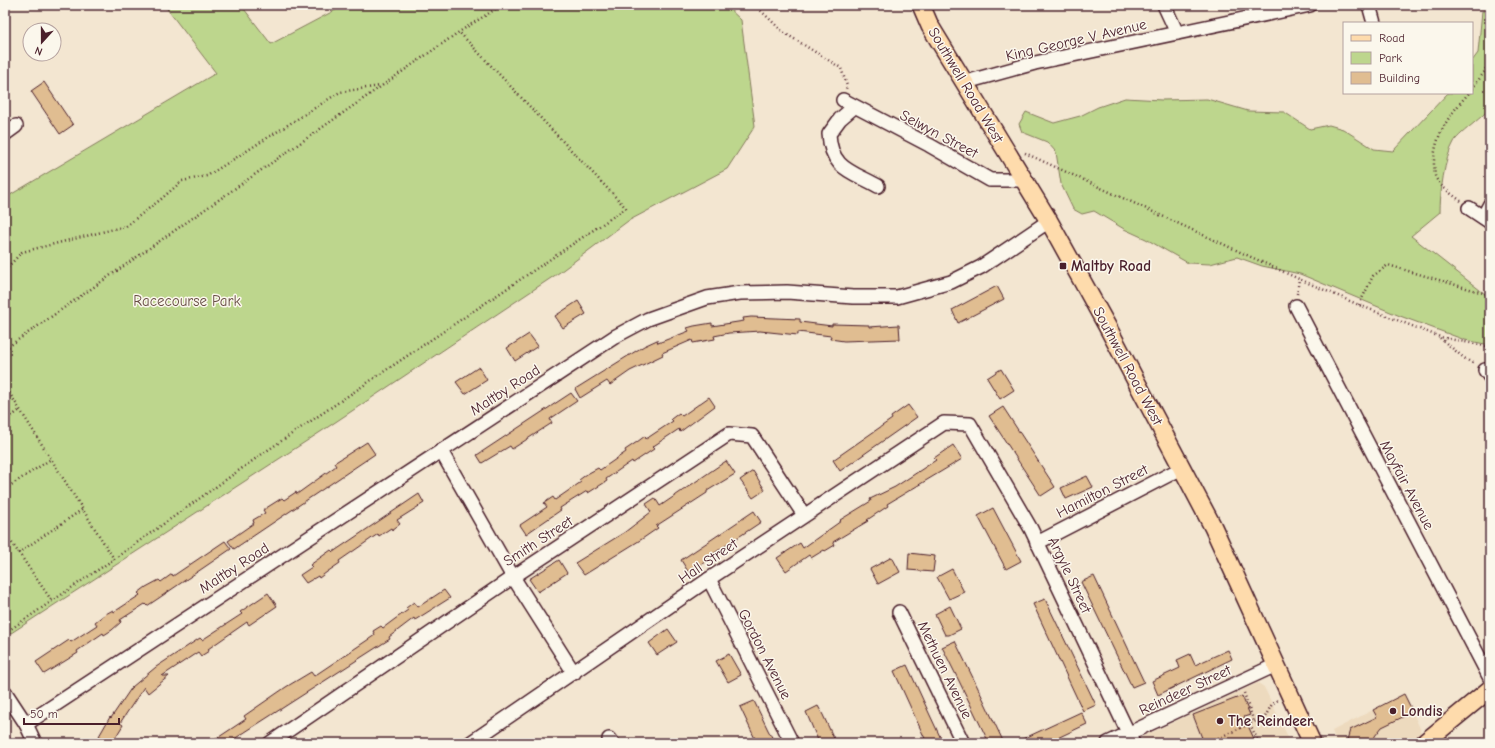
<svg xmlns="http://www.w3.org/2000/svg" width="1495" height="748" viewBox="0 0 1495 748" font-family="'Comic Neue',sans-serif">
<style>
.built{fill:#eddabe}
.green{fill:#bdd68d;stroke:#847a5c}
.building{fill:#e0bd91;stroke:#4a1f2b}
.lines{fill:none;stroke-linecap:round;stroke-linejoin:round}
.minor-casing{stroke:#4a1f2b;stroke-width:16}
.major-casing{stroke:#4a1f2b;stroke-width:20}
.path{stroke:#4a1f2b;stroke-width:2.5;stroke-dasharray:1 3;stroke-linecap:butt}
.minor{stroke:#fbf7ec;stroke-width:13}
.major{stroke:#fedbac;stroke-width:17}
.poi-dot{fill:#4a1f2b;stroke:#fbf7ec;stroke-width:1.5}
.labels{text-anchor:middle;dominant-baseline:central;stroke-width:3;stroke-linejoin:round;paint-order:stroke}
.street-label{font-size:15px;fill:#4a1f2b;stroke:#fbf7ec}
.poi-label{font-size:15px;font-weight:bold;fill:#4a1f2b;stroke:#fbf7ec;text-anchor:start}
.park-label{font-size:15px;fill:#674d44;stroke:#fbf7ec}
</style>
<rect width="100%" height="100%" fill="#f3e6d1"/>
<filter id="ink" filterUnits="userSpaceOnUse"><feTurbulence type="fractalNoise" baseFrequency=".025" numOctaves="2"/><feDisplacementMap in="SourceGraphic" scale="8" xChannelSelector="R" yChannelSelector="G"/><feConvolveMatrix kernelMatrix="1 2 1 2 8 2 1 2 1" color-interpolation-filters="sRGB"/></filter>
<g filter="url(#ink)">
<!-- built -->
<g class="built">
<path d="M1258 683 1264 687 1289 739 1280 743H1145L1142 737Z"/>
<path d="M1404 694 1420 728 1422 743H1337L1332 731Z"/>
</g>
<!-- green -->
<g class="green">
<path d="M164 5H241L271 44 345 5H725L741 20 755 126 727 169 628 221 560 272 322 431 5 637V198L216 73Z"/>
<path d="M1482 11H1490V108C1482 118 1457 135 1454 142 1444 159 1440 193 1440 212L1411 236 1490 298V345L1465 340 1400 316 1300 274 1262 266 1237 257 1210 264 1188 263 1146 239 1124 229 1094 211 1082 214 1073 209 1061 184 1056 152 1047 142 1022 132 1019 124 1026 112 1054 123 1080 116 1098 107 1125 98 1162 100 1207 99 1248 111 1284 112 1310 129 1329 125 1343 129 1374 149 1393 151 1448 93H1472V61L1478 53Z"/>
</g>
<!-- building -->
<g class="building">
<path d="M44 82 73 125 60 134 31 91Z"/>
<path d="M997 286 1004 299 958 323 952 310Z"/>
<path d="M578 301 586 314 563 328 555 316Z"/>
<path d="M751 317 800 319V322L832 326V324L869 325V327L899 325 900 339 844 341 830 339 831 336 798 332V335L760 331 729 333 714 336 715 339 693 343 692 340 662 353 663 355 630 371 610 385 607 381 580 398 575 389 644 346 657 340 658 343 689 331 687 328 694 326 712 323V326L744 321 743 318Z"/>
<path d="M529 334 538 346 515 361 507 348Z"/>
<path d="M479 367 487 380 465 394 456 382Z"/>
<path d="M1001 369 1014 390 1000 399 987 378Z"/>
<path d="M571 393 577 401 550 419 552 423 512 449 510 446 482 463 477 455Z"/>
<path d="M709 397 715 406 688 426 680 432 679 429 652 447 654 449 633 463 632 461 606 479 607 481 588 493 587 491 560 508 561 510 526 534 520 525 547 507 544 503 553 497 555 500 581 482 579 480 587 474 598 468 600 470 626 452 625 450 637 442 645 436 646 439 673 421 671 419 679 413 682 416Z"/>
<path d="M908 405 917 417 840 471 833 460 892 419 891 417Z"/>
<path d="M1003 407 1055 487 1041 496 989 416Z"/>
<path d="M367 442 375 454 234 549 228 541 254 523 253 520 265 513 263 510 282 498 284 500 296 492 297 494 336 466 334 463Z"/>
<path d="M953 445 962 459 887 504 888 506 867 520 868 521 833 542 835 545 825 551 824 550 811 558 809 555 786 571 777 558 800 543 803 548 841 521 840 520 871 501 870 499 895 487 936 460 934 458Z"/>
<path d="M726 461 735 474 707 491V493L656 526 658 528 642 539 584 575 575 563 625 532 651 512 646 504 655 498 660 506Z"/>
<path d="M753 471 765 490 753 498 740 480Z"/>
<path d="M1087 476 1093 487 1066 499 1061 488Z"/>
<path d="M419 494 424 503 397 520 400 524 392 530 391 528 379 536 378 534 339 561 340 563 327 572 319 578 318 576 306 583 300 575 312 567 310 565 331 550 333 552Z"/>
<path d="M993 508 1021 561 1006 569 978 516Z"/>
<path d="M754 511 761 522 704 560 705 562 689 573 681 560Z"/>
<path d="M225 541 231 549 159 598 147 606 145 604 120 620 121 622 112 630 104 635 103 633 77 651 78 653 44 674 36 662 69 640 71 642 97 625 95 622 104 615 113 610 114 612 140 595 138 593 146 587 159 580 161 582 172 574 173 576Z"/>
<path d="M909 553 935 556 933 572 908 570Z"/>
<path d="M892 557 900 572 878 584 870 569Z"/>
<path d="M559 560 567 573 538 592 529 579Z"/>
<path d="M952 569 964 592 949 599 937 577Z"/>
<path d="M1094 576 1144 682 1132 687 1081 582Z"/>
<path d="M444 590 450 598 415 620 414 618 389 637 390 639 382 644 228 743H210L246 719 244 716 286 687 311 672 314 676 375 635 373 631 381 626 383 628 395 619 408 610 406 608 414 602 418 607Z"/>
<path d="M268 593 277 606 249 625 247 622 208 649 209 651 201 656 198 652 162 676H169L148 693 144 687 120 723 123 725 112 743 99 736 110 717 111 718 132 687 156 667 200 638 202 640 242 614 240 612Z"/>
<path d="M1045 599 1096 705 1083 711 1033 604Z"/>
<path d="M950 606 961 629 949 635H945L935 614Z"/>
<path d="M668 629 677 642 657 655 649 643Z"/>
<path d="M955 641 977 686 1004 743H989L959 681 942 647Z"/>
<path d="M1228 650 1232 659 1158 695 1152 681 1180 668 1177 660 1190 654 1195 665Z"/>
<path d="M729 654 741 675 728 682 716 661Z"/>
<path d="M907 665 929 713 943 743H927L915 717 894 671Z"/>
<path d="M1404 694 1413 712 1382 727 1375 736 1373 743H1346L1350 730 1377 717 1373 710Z"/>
<path d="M1242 696 1250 715 1244 717 1256 743H1204L1193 715Z"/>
<path d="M754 701 768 730 775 743H757L740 707Z"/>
<path d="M818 706 823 715 836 743H820L817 738 806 712Z"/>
<path d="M1081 712 1087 724 1047 743H1014Z"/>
</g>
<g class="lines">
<defs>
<g id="minor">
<path d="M1164 5 1177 33"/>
<path d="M1369 5 1374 23"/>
<path d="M966 82 1035 63 1310 5"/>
<path d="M843 100 929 145 990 180H1024"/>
<path d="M854 107 840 119 829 134C831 169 851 171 878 186"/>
<path d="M5 134 16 126"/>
<path d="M1469 208 1490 222"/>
<path d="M1483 217 1490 204"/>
<path d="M1296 306 1490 678"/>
<path d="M1485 370 1490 377"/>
<path d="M441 451 513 577 574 673"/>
<path d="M1037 543 1182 468"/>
<path d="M709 579 792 743"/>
<path d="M899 612 963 743"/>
<path d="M5 692 26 724 35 743"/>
<path d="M26 724 616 336 648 319 707 298 740 293 787 292 853 297H897L951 282 981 267 1049 221"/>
<path d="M609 739 612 743"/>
<path d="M270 743 513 577 729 434 752 436 804 515"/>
<path d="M470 743 709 579 944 423 970 424 1031 529 1133 743"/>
<path d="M1108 743 1276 665"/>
</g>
<g id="major">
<path d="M921 5 930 26 1049 221 1107 326 1213 527 1312 743"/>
<path d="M1424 743 1490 689"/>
</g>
</defs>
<!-- minor casing -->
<use href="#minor" class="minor-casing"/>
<!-- major casing -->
<use href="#major" class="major-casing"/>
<!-- path -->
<g class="path">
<path d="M755 5 783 32 841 68 847 86 846 89"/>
<path d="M1472 89 1485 71 1490 56"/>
<path d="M1025 153 1299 279 1359 305 1440 337 1490 347"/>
<path d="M1461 201C1452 194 1441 188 1436 178 1434 175 1435 170 1434 166 1433 136 1450 114 1469 93"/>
<path d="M5 270 22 252 126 226 160 200 182 181 207 176 340 92 380 86"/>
<path d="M1297 294 1299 279"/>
<path d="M1359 305 1373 276 1388 265 1490 295"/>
<path d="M1440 338 1464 358 1474 364"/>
<path d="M5 349 459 32 502 5"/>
<path d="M5 386 114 559"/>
<path d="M5 421 20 410"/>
<path d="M5 489 51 459"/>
<path d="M5 533 52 601"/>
<path d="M18 553 83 509"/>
<path d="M5 633 114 559 265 452 626 208 459 32"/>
<path d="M1244 693 1254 722"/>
<path d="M1250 724 1259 743"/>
<path d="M1207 743 1265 717 1272 704 1278 700"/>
</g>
<!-- minor -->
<use href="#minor" class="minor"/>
<!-- major -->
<use href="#major" class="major"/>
</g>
</g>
<!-- markers -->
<g class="poi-dot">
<rect x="1059" y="262" width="8" height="8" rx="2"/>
<circle cx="1393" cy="711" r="4"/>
<circle cx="1220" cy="721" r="4"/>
</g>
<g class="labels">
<!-- street labels -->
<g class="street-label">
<text transform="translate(1076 40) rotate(-13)">King George V Avenue</text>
<text transform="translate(966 85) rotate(59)">Southwell Road West</text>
<text transform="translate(939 134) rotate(28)">Selwyn Street</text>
<text transform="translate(1128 366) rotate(62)">Southwell Road West</text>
<text transform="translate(505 390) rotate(-33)">Maltby Road</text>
<text transform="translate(1407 485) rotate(62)">Mayfair Avenue</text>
<text transform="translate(1102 491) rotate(-27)">Hamilton Street</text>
<text transform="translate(538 541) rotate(-33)">Smith Street</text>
<text transform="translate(708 561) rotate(-34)">Hall Street</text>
<text transform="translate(234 568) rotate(-33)">Maltby Road</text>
<text transform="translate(1070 575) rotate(65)">Argyle Street</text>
<text transform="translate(765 654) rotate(63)">Gordon Avenue</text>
<text transform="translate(945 670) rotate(64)">Methuen Avenue</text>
<text transform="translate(1185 690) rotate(-25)">Reindeer Street</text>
</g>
<!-- poi labels -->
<g class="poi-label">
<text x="1071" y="266">Maltby Road</text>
<text x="1401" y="711">Londis</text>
<text x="1228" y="721">The Reindeer</text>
</g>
<!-- park labels -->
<g class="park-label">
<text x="187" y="301">Racecourse Park</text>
</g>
</g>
<!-- margin -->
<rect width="1495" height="748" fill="none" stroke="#fbf7ec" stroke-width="20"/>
<rect x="10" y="10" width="1475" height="728" fill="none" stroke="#4a1f2b" stroke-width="1.5" filter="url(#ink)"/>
<!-- legend -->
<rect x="1343" y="22" width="130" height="72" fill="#fbf7ec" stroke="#b4a19f"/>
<rect x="1351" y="35" width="20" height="6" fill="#fedbac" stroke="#b4a19f"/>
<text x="1379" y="42" font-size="12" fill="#4a1f2b">Road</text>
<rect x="1351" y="52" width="20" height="12" fill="#bdd68d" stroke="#b4a19f"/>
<text x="1379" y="62" font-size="12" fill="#4a1f2b">Park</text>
<rect x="1351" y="72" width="20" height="12" fill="#e0bd91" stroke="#b4a19f"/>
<text x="1379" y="82" font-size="12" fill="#4a1f2b">Building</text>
<!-- north arrow -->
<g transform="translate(42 42) rotate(201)"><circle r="19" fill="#fbf7ec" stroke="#b4a19f"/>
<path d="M0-3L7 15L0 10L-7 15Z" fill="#4a1f2b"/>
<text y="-6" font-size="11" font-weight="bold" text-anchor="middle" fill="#4a1f2b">N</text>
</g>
<!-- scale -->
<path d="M24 718v6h95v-6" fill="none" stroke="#4a1f2b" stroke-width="2"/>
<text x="30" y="718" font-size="12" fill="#4a1f2b" stroke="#fbf7ec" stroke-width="3" paint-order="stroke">50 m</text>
</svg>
